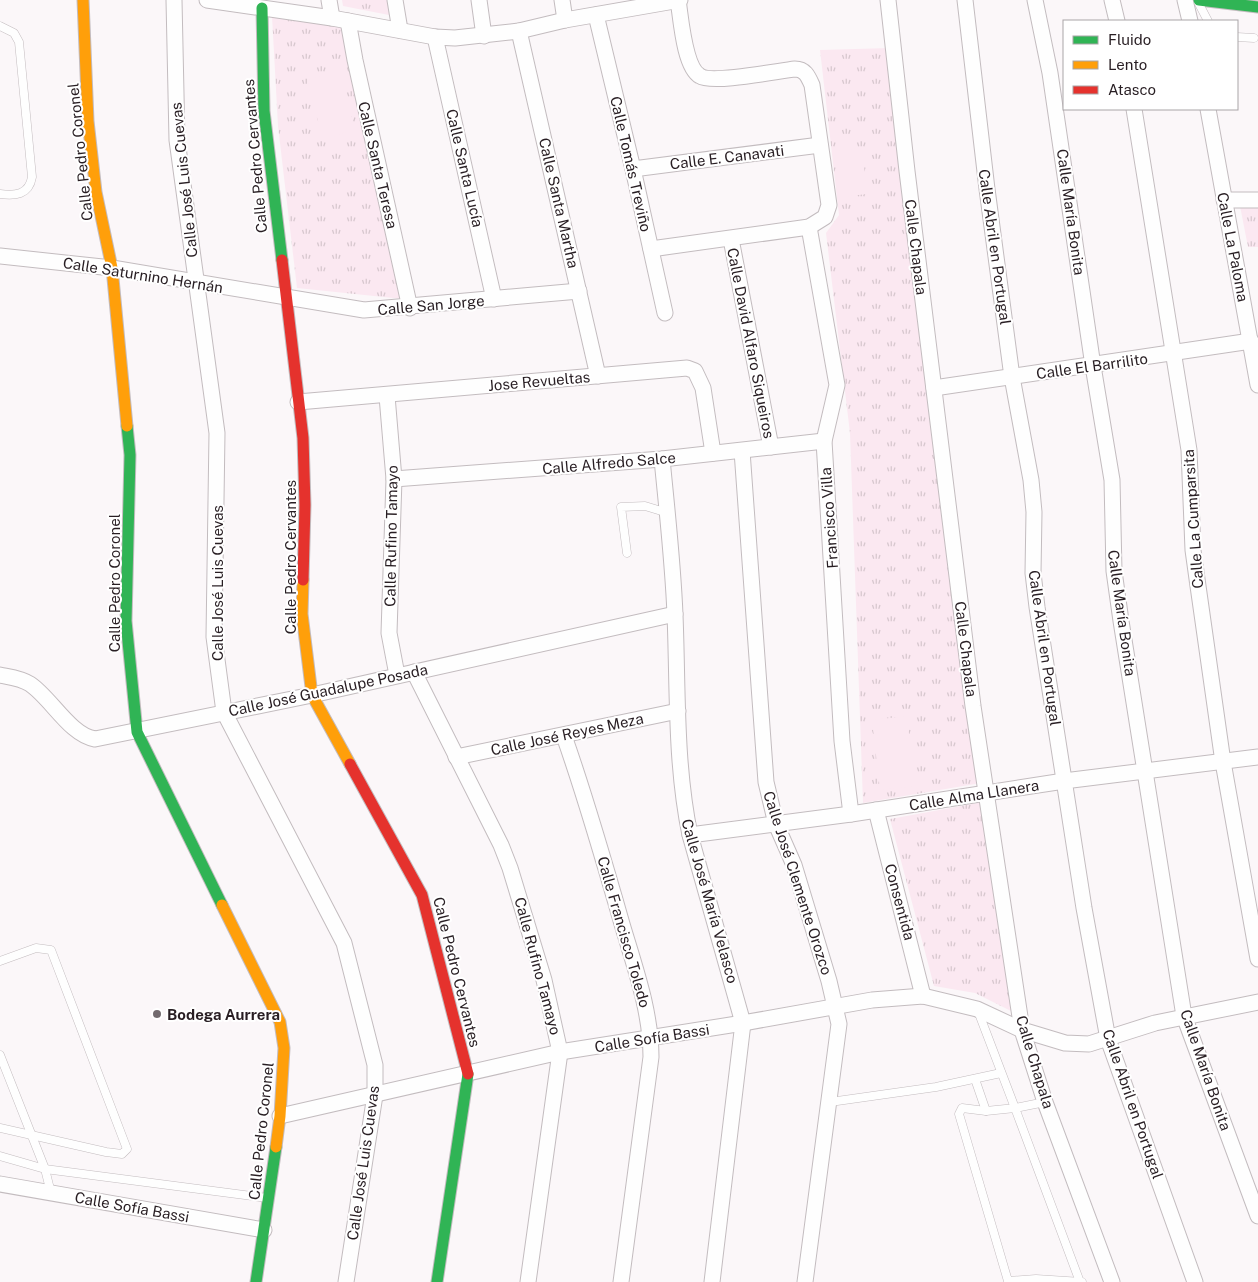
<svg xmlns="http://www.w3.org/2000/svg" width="1258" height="1282" viewBox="0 0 1258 1282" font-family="'Public Sans',sans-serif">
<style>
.park{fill:url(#park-tufts)}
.pitch{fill:#fbe8f1}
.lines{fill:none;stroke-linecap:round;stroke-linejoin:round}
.lane-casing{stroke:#c3bcbf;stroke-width:9}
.street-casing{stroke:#c3bcbf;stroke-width:17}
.fast-casing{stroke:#c3bcbf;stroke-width:13}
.slow-casing{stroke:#c3bcbf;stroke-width:13}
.jam-casing{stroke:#c3bcbf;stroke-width:13}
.lane{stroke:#fefefe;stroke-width:8}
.street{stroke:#fefefe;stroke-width:15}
.fast{stroke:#30b455;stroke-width:11}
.slow{stroke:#ff9f0a;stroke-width:11}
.jam{stroke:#e5322d;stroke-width:11}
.poi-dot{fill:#726a6e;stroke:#fff;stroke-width:2}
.labels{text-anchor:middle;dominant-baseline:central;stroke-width:4;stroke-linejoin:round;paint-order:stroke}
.street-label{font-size:15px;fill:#281e23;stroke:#fff}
.poi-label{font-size:15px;font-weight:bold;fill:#281e23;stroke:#fff;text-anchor:start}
</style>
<defs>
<pattern id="park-tufts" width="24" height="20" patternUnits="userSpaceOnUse" patternTransform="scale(1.25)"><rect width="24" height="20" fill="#fbe8f1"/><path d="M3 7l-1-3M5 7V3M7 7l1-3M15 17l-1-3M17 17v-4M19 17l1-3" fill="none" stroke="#d7c7ce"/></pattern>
</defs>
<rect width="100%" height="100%" fill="#fbf7f9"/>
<!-- park -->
<g class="park">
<path d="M342 0H391L394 16 343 6Z"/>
<path d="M272 16 342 23 403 299 297 288 278 126Z"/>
<path d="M890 48 981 783 863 803 850 433 826 233 839 215 820 50Z"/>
<path d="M1240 206 1258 207V247H1248Z"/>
<path d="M983 802 1017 1014 975 993 934 986 890 819Z"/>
</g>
<!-- pitch -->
<g class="pitch">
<path d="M340 70 355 129 323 140 307 80Z"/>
<path d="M862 148 867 194 841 197 836 151Z"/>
<path d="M907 716 915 786 880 790 872 720Z"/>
</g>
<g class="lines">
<defs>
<g id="lane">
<path d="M1198 2 1208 21"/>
<path d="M0 26 14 33 19 42 32 177C29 195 15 196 0 194"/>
<path d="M1237 37 1254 38"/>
<path d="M627 553 621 507 645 506 668 513"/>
<path d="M0 961 36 948 51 950 127 1149 122 1154 106 1152 0 1128"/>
<path d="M978 1011 1015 1108 986 1111 962 1108 959 1114 1008 1281 1036 1279 1082 1282"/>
<path d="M0 1055 45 1169 51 1193"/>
<path d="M975 1079 986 1111"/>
<path d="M830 1102 936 1087 1001 1073"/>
<path d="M1045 1102 1015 1108 1080 1282"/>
<path d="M0 1156 45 1169 267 1198"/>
</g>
<g id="street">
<path d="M174 0 177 140 217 433 214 637 224 712 344 943 375 1065V1095L346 1282"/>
<path d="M207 0 332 18 435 37 455 38 519 31 565 20 680 0"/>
<path d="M329 0 332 18"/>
<path d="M395 0 400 30"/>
<path d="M479 0 484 36"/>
<path d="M562 0 565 20"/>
<path d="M888 0 907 171 973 706 1022 1030 1045 1102 1112 1282"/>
<path d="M965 0 987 189 1012 377 1031 480 1034 512 1033 573 1037 607 1084 908 1108 1039 1195 1282"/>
<path d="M1035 0 1050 73 1093 366 1112 480 1114 571 1121 621 1184 1016 1258 1216"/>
<path d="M1112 0 1117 21"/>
<path d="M1185 0 1190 21"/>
<path d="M596 15 633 169 665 313"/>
<path d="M348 21 355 60 410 308"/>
<path d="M519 31 598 376"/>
<path d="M435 37 494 299"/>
<path d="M1134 109 1189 450 1193 550 1198 586 1223 762 1258 959"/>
<path d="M1208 109 1258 385"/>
<path d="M633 169 820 145"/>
<path d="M1224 200H1258"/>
<path d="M809 227 837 385 824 441 842 741 851 814"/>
<path d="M731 239 771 447"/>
<path d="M651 249 809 227 825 217 829 205 812 85C808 76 805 69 795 69 777 71 712 84 700 76 684 67 681 18 678 0"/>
<path d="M0 256 112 268 364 310 579 291"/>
<path d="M934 388 1251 341"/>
<path d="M387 396 394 479 389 633 397 675"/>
<path d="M298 402 687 368 695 371 703 388 713 453"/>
<path d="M742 451 766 782 776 824 794 865 829 981 839 1024 805 1282"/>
<path d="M662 459C667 511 673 563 675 615 678 688 675 763 690 835L743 1023 712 1282"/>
<path d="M394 479 662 459 824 441"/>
<path d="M414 672 501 845 510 868 544 980 560 1052 528 1282"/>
<path d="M0 675C10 677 21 678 30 684 51 698 70 735 95 739L312 695 675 614"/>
<path d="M564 736C586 798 604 861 622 924 635 968 651 1012 651 1057L621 1282"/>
<path d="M456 757 678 711"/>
<path d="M876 810 923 996"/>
<path d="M690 835 851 814 1064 781 1258 757"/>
<path d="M280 1116 560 1052 743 1023 872 1000 923 996 977 1009 1022 1030 1065 1043 1089 1044 1155 1023 1258 1002"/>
<path d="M0 1184 264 1230"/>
</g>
<g id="fast">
<path d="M1199 0 1258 7"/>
<path d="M262 8 264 111 282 260"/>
<path d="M127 426 130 455 126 621 137 732 222 905"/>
<path d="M256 1282 276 1147"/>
<path d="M437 1282 468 1074"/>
</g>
<g id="slow">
<path d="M83 0 88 121 96 192 112 268 127 426"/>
<path d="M303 580 302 614 312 695 350 764"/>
<path d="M222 905 280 1022 284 1048 280 1116 276 1147"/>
</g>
<g id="jam">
<path d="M282 260 303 438 305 505 303 580"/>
<path d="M350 764 422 895 468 1074"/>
</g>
</defs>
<!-- lane casing -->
<use href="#lane" class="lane-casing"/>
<!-- street casing -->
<use href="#street" class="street-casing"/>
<!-- fast casing -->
<use href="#fast" class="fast-casing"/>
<!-- slow casing -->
<use href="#slow" class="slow-casing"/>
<!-- jam casing -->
<use href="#jam" class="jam-casing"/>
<!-- lane -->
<use href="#lane" class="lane"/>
<!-- street -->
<use href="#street" class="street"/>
<!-- fast -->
<use href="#fast" class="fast"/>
<!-- slow -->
<use href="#slow" class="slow"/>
<!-- jam -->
<use href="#jam" class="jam"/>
</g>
<!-- markers -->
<circle class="poi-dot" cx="157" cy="1014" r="5"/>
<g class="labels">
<!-- street labels -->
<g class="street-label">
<text transform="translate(80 152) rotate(-96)">Calle Pedro Coronel</text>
<text transform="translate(255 156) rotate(-95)">Calle Pedro Cervantes</text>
<text transform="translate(727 157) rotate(-7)">Calle E. Canavati</text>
<text transform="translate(631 164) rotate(77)">Calle Tomás Treviño</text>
<text transform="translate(378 165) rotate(77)">Calle Santa Teresa</text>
<text transform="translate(465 168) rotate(77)">Calle Santa Lucía</text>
<text transform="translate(184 180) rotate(-96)">Calle José Luis Cuevas</text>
<text transform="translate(559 203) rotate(77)">Calle Santa Martha</text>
<text transform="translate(1071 212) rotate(82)">Calle María Bonita</text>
<text transform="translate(916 247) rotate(83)">Calle Chapala</text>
<text transform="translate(995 247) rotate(82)">Calle Abril en Portugal</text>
<text transform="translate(1233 247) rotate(79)">Calle La Paloma</text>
<text transform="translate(143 275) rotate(9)">Calle Saturnino Hernán</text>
<text transform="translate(431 305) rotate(-5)">Calle San Jorge</text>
<text transform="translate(751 343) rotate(79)">Calle David Alfaro Siqueiros</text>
<text transform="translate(1092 366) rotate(-8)">Calle El Barrilito</text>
<text transform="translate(539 381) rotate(-5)">Jose Revueltas</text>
<text transform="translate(609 463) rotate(-5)">Calle Alfredo Salce</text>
<text transform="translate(829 518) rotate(-94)">Francisco Villa</text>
<text transform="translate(1193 519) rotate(-94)">Calle La Cumparsita</text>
<text transform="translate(391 536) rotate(-89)">Calle Rufino Tamayo</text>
<text transform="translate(290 557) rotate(-90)">Calle Pedro Cervantes</text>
<text transform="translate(114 583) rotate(-90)">Calle Pedro Coronel</text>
<text transform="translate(217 583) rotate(-90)">Calle José Luis Cuevas</text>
<text transform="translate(1122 613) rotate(82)">Calle María Bonita</text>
<text transform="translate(1045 648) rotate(82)">Calle Abril en Portugal</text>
<text transform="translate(966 649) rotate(83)">Calle Chapala</text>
<text transform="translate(328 690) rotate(-12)">Calle José Guadalupe Posada</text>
<text transform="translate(567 734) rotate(-12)">Calle José Reyes Meza</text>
<text transform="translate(974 795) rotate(-9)">Calle Alma Llanera</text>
<text transform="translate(798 883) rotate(72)">Calle José Clemente Orozco</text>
<text transform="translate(710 901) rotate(74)">Calle José María Velasco</text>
<text transform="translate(900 902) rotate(75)">Consentida</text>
<text transform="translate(624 932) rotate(74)">Calle Francisco Toledo</text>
<text transform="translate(538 966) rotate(75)">Calle Rufino Tamayo</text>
<text transform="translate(457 972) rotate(76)">Calle Pedro Cervantes</text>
<text transform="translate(652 1038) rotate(-9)">Calle Sofía Bassi</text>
<text transform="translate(1035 1062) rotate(73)">Calle Chapala</text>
<text transform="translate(1206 1070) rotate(71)">Calle María Bonita</text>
<text transform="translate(1133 1104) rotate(71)">Calle Abril en Portugal</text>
<text transform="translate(261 1131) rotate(-84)">Calle Pedro Coronel</text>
<text transform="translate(363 1163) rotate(-82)">Calle José Luis Cuevas</text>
<text transform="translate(132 1207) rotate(10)">Calle Sofía Bassi</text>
</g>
<!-- poi labels -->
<g class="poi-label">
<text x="167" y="1014">Bodega Aurrera</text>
</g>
</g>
<!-- legend -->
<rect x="1063" y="20" width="175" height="90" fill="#ffffff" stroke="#a9a5a7"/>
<rect x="1073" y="36" width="25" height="8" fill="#30b455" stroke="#a9a5a7"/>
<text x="1108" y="45" font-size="15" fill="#281e23">Fluido</text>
<rect x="1073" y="61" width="25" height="8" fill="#ff9f0a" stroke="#a9a5a7"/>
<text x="1108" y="70" font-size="15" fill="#281e23">Lento</text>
<rect x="1073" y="86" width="25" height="8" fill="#e5322d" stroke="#a9a5a7"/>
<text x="1108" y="95" font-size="15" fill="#281e23">Atasco</text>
</svg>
